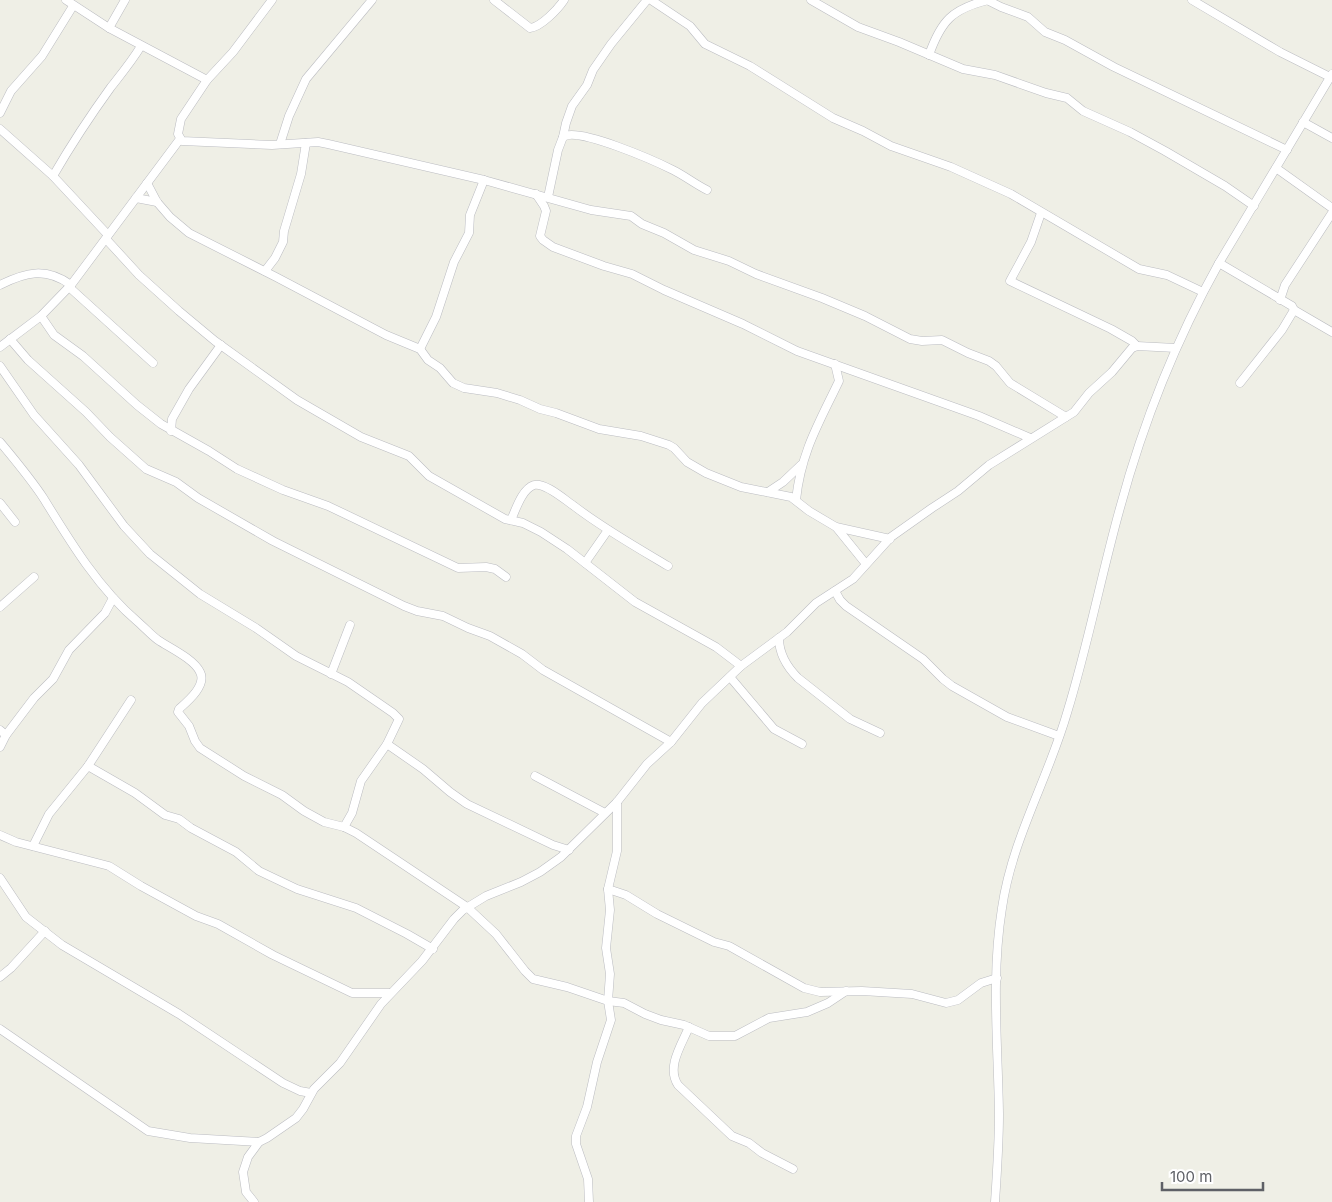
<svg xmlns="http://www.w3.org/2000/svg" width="1332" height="1202" viewBox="0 0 1332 1202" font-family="Inter,sans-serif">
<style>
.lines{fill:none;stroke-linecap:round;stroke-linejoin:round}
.minor-casing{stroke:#bbbcc1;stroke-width:9}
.minor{stroke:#fff;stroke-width:8}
</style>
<rect width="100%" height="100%" fill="#efefe6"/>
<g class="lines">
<defs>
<g id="minor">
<path d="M66 0 109 28 207 80 233 52 272 0"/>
<path d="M494 0 530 28C541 27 558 9 564 0"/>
<path d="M651 0 690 26 705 44 750 66 833 118 863 131 891 146 951 167 1011 194 1139 269 1167 275 1203 292"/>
<path d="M811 0 858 27 899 42 963 69 995 75 1046 93 1067 98 1083 111 1130 132 1165 151 1225 186 1254 206"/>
<path d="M987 0 1001 7 1028 17 1045 32 1065 40 1114 67 1287 150"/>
<path d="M1192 0 1280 52 1330 77"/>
<path d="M109 28 125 0"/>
<path d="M929 55C941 21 952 9 988 0"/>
<path d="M207 80 181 119 178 134 182 141 272 145 318 142 328 144 484 180 591 210 631 216 642 224 664 233 694 250 729 261 756 274 822 298 865 316 910 339 922 341 942 340 968 353 989 361 996 366 1010 383 1066 417"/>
<path d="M0 113 11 91 42 56 73 6"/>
<path d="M1303 122 1332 138"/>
<path d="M0 129 53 176 108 235"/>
<path d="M563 137 566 123 572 106 587 85 593 70 611 44 647 0"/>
<path d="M280 144 289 116 306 79 372 0"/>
<path d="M1276 168 1332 208"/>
<path d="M53 176C71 145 90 116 111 87 122 73 132 61 141 46"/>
<path d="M147 183 157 202 170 217 189 233 276 277 386 335 420 349 428 360 440 368 453 383 464 388 497 393 520 400 540 409 556 413 599 429 641 436 669 445 674 448 687 462 706 473 741 487 791 497 809 511 836 527 890 539"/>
<path d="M536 194 544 206 546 211 540 236 543 240 553 247 604 266 632 274 664 290 743 324 797 351 979 416 1030 438"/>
<path d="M548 197 558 150 563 137C577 126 657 162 673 170 685 176 695 184 707 190"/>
<path d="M136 198 157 202"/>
<path d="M1041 213 1031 242 1010 281 1111 329 1132 341 1137 346"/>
<path d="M106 239 139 275 179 311 215 341 297 400 361 437 409 456 429 476 505 519 523 523 541 532 567 549 585 563 608 530"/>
<path d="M1219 263 1292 306 1294 310 1282 330 1240 383"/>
<path d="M265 271 275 258 283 242 284 231 301 174 306 143"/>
<path d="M0 285C26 272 46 267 71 285"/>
<path d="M69 287 153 363"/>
<path d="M1280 300 1285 285 1332 213"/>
<path d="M1294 310 1332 332"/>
<path d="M41 316 54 335 83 356 137 405 161 424 209 451 237 469 283 490 328 506 458 568 486 567 495 569 506 577"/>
<path d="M10 339 28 360 86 412 110 437 146 469 176 482 198 498 273 541 404 606 417 611 443 616 468 628 490 636 522 654 543 670 671 742"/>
<path d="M0 347 41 316 71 285 180 139"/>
<path d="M420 349 436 317 454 262 469 233 470 215 484 180"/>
<path d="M0 366 34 415 79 465 124 526 150 554 200 594 256 628 296 656 348 682 393 713 399 719 387 744 361 781 352 813 344 827"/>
<path d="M171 431 172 419 189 389 221 345"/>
<path d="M0 442C15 460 31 479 44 499 71 543 99 589 138 622 145 628 151 635 158 640 170 648 194 659 200 672 207 685 188 701 179 709L178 712 189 726 195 741 200 748 244 776 282 795 304 811 324 822 344 827 356 833 467 907 496 934 525 971 533 979 567 987 608 1001 624 1003 645 1014 661 1020 684 1025 709 1036H735L769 1018 807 1012 828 1003 846 991"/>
<path d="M768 492 783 482 801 465"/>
<path d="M796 500C801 452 819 423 839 381L835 364"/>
<path d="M0 503 15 522"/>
<path d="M511 520C516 509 522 489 534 485 545 482 565 500 574 506 604 529 636 547 668 566"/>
<path d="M836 527 866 564"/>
<path d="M585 563 635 602 716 647 741 666"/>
<path d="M835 591 840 600 846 606 923 659 943 679 952 686 1007 717 1059 736"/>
<path d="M0 607 34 577"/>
<path d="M779 638C779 653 787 667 798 678L850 719 880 733"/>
<path d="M331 674 350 625"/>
<path d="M730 677 774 729 802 744"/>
<path d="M0 730 6 735 0 747"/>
<path d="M6 735 34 698 53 679 69 650 105 613 113 598"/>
<path d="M387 744 423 769 450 792 467 804 553 845 569 850"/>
<path d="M88 766 135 793 165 815 179 819 191 828 236 852 259 871 297 889 356 908 407 934 433 949"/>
<path d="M535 776 605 813"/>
<path d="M0 835 16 842 109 866 141 886 196 916 218 924 273 955 352 993H390"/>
<path d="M33 846 49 814 88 766 131 700"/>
<path d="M0 878 26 917 62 945 179 1014 283 1083 300 1091 311 1093"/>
<path d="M608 889 626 895 657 914 714 942 729 946 804 988 820 992 862 991 912 994 946 1003 958 1000 981 983 997 978"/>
<path d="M0 977 11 968 45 931"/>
<path d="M689 1027C682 1044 666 1067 678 1085L732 1136 749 1143 762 1153 793 1169"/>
<path d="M0 1029 148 1131 190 1138 242 1141 259 1142 267 1138 296 1118 303 1109 314 1089 340 1063 381 1004 422 961 454 919 463 910 486 896 521 882 540 872 561 857 617 802 647 764 671 742 702 703 741 666 787 632 816 603 853 579 891 537 932 508 958 491 989 465 1074 412 1089 393 1112 372 1132 348 1137 346 1176 348"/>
<path d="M254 1202 246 1192 243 1172 248 1157 259 1142"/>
<path d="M589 1202 588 1179 576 1144V1136L587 1107 597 1062 611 1020 608 1001 610 974 606 948 610 910 608 889 617 851V802"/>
<path d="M995 1202C997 1173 999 1143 999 1114 998 1045 991 976 1002 908 1012 839 1048 779 1067 713 1088 645 1101 576 1120 508 1143 423 1176 340 1219 263L1332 74"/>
</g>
</defs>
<!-- minor casing -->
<use href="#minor" class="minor-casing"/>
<!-- minor -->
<use href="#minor" class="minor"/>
</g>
<!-- scale -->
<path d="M1162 1182v8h101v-8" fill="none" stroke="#5e6066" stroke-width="2.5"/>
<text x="1170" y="1182" font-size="15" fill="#5e6066" stroke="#ffffff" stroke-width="4" paint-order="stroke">100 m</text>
</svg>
